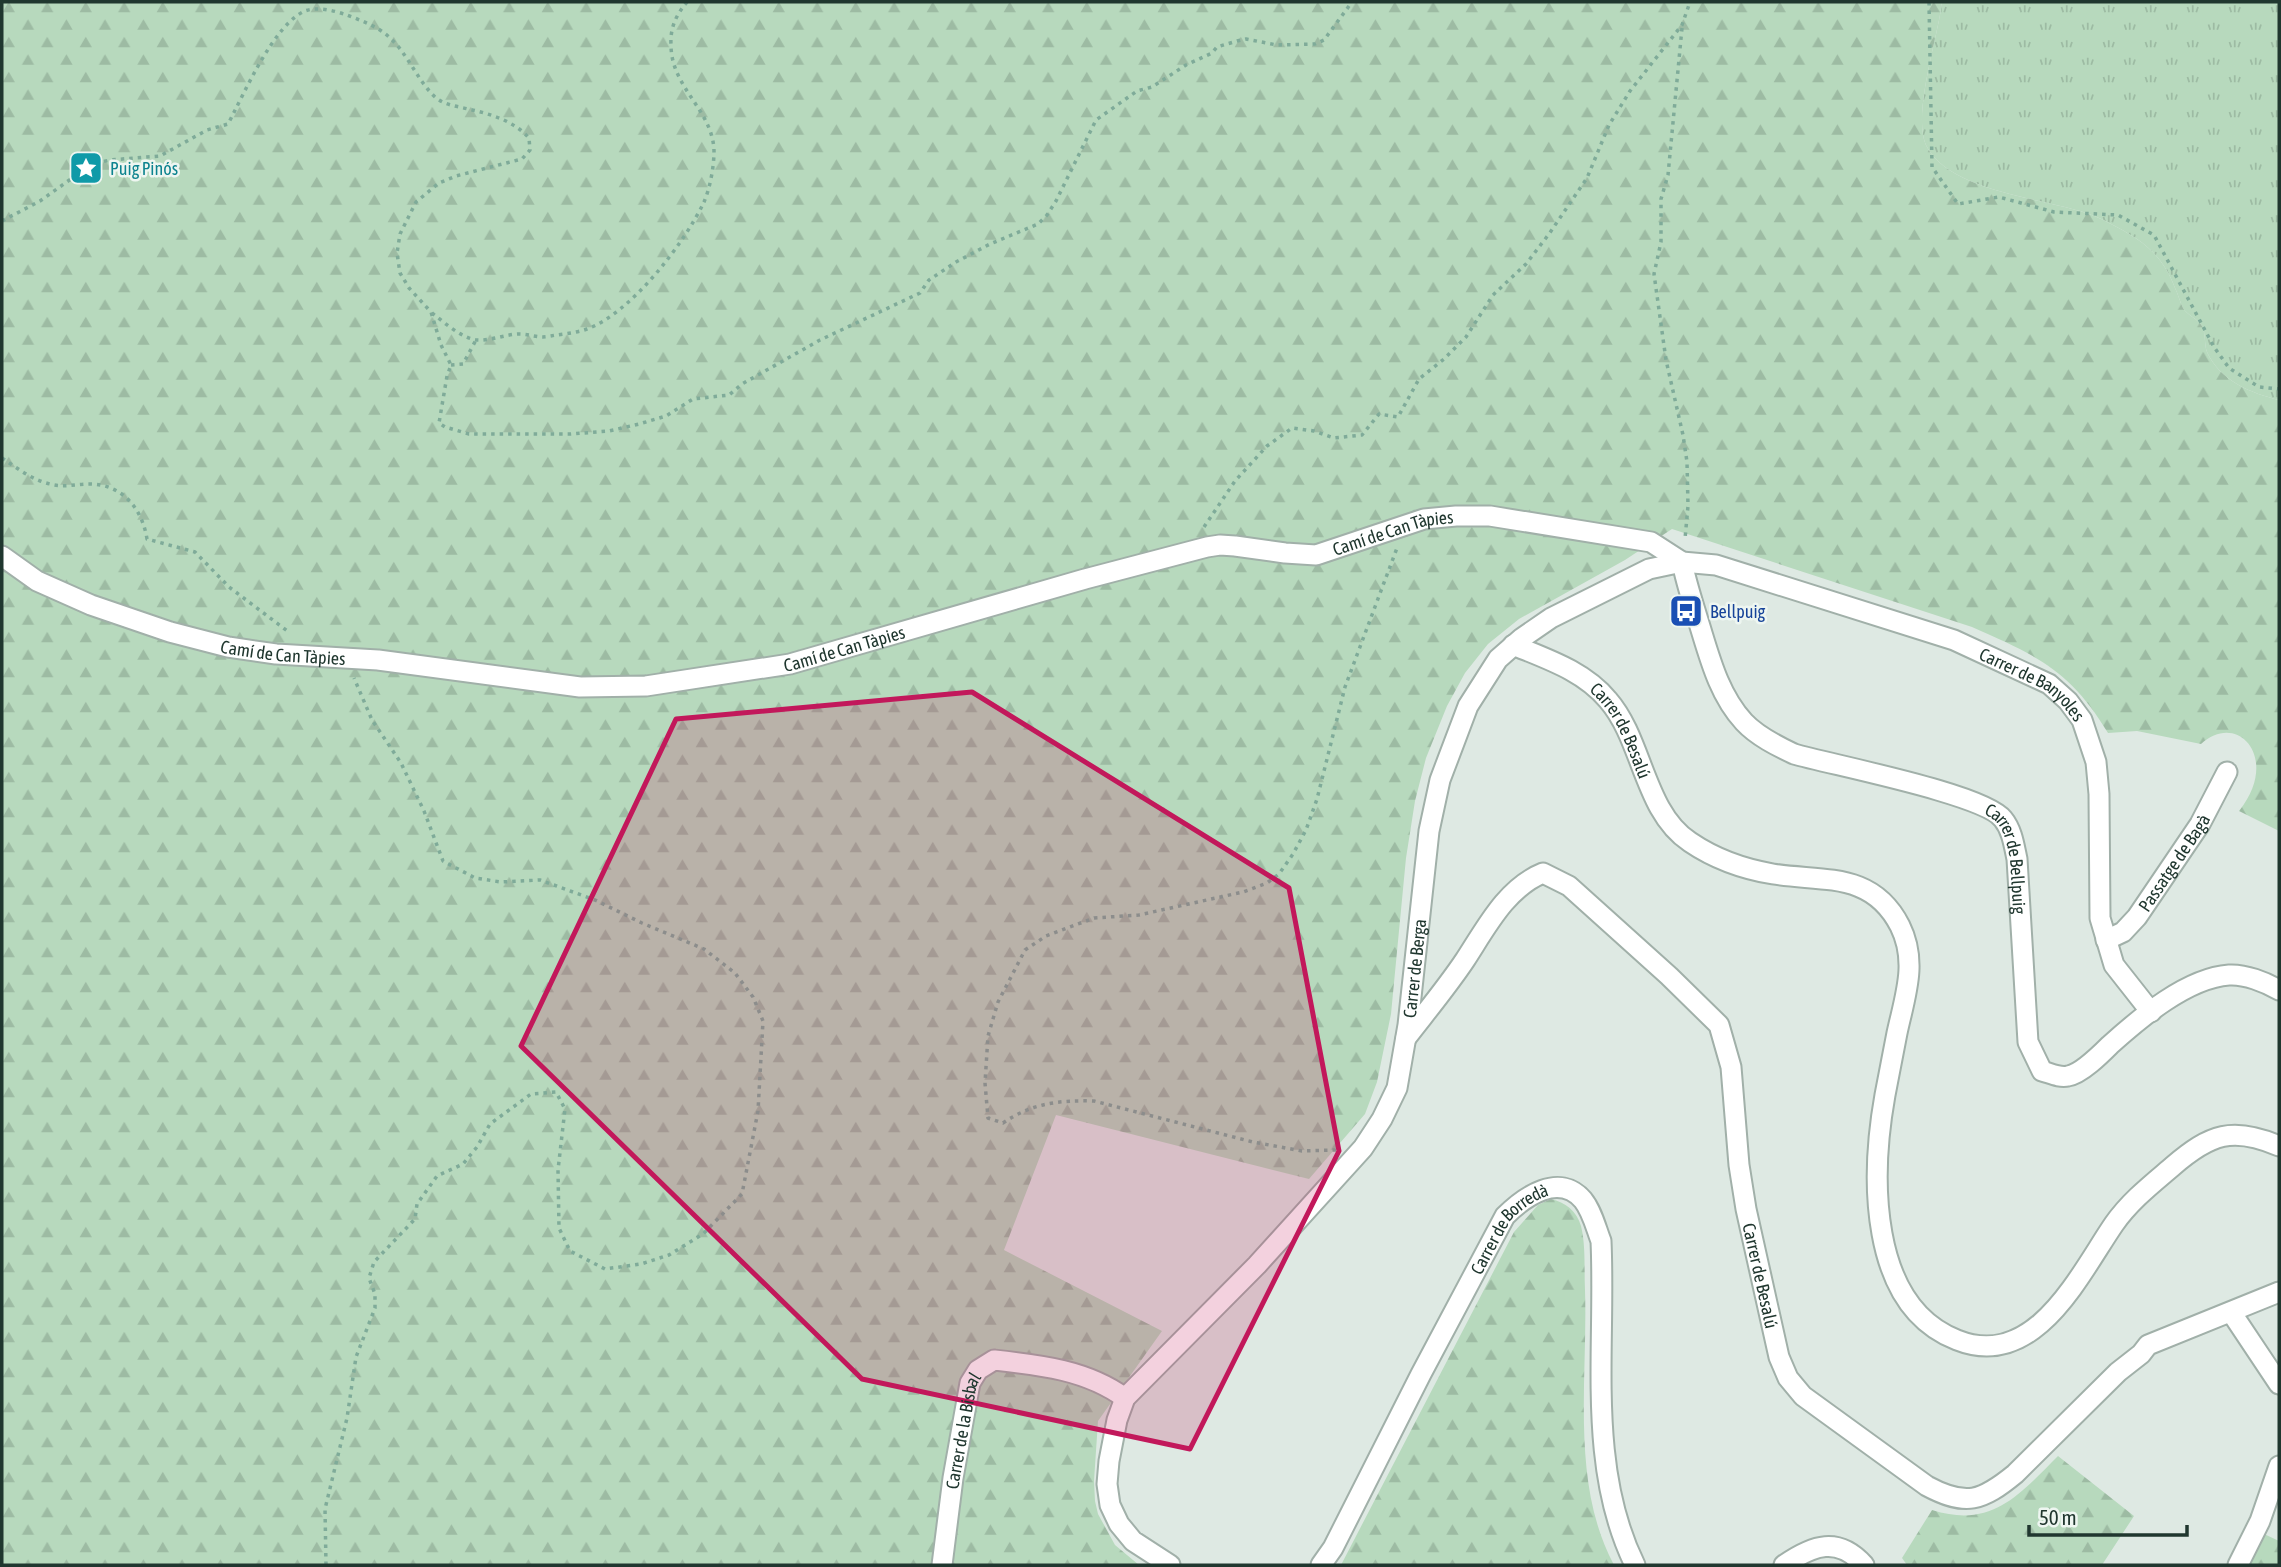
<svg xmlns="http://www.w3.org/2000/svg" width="2281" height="1567" viewBox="0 0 2281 1567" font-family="'Asap Condensed',sans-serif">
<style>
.grass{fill:url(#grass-tufts)}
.forest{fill:url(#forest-firs)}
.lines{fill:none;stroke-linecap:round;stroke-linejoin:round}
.minor-casing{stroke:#a1b0a9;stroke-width:23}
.path{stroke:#7fab99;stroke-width:3.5;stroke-dasharray:3.5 5;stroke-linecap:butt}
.minor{stroke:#fff;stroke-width:19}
.marked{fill:#c2185b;fill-opacity:0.2;stroke:#c2185b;stroke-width:5;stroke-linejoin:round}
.labels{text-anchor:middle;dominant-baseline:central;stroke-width:5;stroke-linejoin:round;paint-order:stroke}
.culture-label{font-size:18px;fill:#0d838f;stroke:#eef6f1;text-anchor:start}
.street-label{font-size:18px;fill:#20372f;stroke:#eef6f1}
.transit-label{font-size:18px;fill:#164399;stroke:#eef6f1;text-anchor:start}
</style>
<defs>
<pattern id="grass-tufts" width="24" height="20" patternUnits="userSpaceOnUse" patternTransform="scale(1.75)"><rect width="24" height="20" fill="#b7d9bd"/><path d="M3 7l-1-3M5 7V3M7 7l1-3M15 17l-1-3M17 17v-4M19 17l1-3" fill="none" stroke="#9dbba3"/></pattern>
<pattern id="forest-firs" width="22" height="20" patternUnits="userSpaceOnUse" patternTransform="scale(1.75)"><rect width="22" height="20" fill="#b7d9bd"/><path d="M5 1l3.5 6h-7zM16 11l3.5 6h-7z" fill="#9dbba3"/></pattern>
</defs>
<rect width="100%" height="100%" fill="#dee9e3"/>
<!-- grass -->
<path class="grass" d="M1942 2H2279V400C2251 393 2220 381 2207 352 2204 344 2206 334 2202 326 2198 319 2187 315 2183 308 2180 302 2178 294 2175 288 2167 267 2156 252 2137 239 2120 228 2100 217 2080 211 2038 198 1950 190 1927 147 1911 117 1938 38 1942 2Z"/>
<!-- forest -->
<g class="forest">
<path d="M2 2H1942C1938 38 1911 117 1927 147 1950 190 2038 198 2080 211 2100 217 2120 228 2137 239 2156 252 2167 267 2175 288 2178 294 2180 302 2183 308 2187 315 2198 319 2202 326 2206 334 2204 344 2207 352 2220 381 2251 393 2279 400V831L2239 811C2281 759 2238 710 2201 744L2137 731 2108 733C2071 671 2036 655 1972 627L1672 529 1625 560 1519 619 1488 644 1465 673 1447 706 1426 758 1415 801 1406 858 1391 1014 1377 1082 1365 1114 1309 1179 1056 1115 1004 1250 1162 1331 1098 1421 1094 1481 1095 1501 1098 1514 1115 1545 1139 1565H2Z"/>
<path d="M1551 1199C1565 1202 1577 1211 1581 1226 1586 1246 1584 1270 1585 1290 1588 1380 1570 1483 1614 1565H1341L1514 1232 1538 1205Z"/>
<path d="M2058 1456 2134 1516 2102 1565H1907L1902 1558 1932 1510C1992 1529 2019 1495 2058 1456Z"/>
<path d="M2262 1533 2279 1541V1565H2247Z"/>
</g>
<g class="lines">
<defs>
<g id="minor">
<path id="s1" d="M2 556 37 581 91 605 170 632 228 647 276 654 378 660 580 687 646 686 790 664 1085 579 1207 547 1220 545 1235 546 1285 553 1316 555 1424 519 1456 516H1490L1651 542 1682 562"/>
<path id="s2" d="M1682 562C1686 582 1692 600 1698 620 1709 655 1718 694 1744 722 1757 736 1777 746 1794 754 1832 765 1984 794 2003 819 2012 830 2014 845 2017 859L2028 1042 2042 1071C2050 1073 2059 1078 2068 1076 2081 1074 2101 1054 2110 1045 2140 1018 2187 978 2229 975 2245 974 2265 982 2279 990"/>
<path id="s3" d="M1513 645C1547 659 1584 671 1608 700 1643 740 1644 812 1690 842 1715 859 1743 869 1773 874 1823 882 1872 871 1900 926 1918 962 1905 996 1897 1033 1893 1054 1889 1074 1885 1095 1871 1173 1867 1305 1957 1340 2035 1371 2079 1275 2114 1224 2130 1201 2152 1184 2173 1166 2210 1134 2233 1126 2279 1146"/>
<path id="s4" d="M2106 940 2123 932 2137 917 2200 824 2227 772"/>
<path id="s5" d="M1406 1038C1426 1012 1447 987 1465 960 1486 928 1506 888 1543 873L1569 886 1669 976 1719 1025 1731 1067 1739 1165 1746 1209 1779 1357 1788 1378 1803 1396 1927 1486C1966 1507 1982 1501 2015 1474L2118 1372 2141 1354 2148 1345 2279 1292"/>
<path d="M2231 1312 2279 1384"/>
<path id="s6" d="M942 1565 953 1478 970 1383 978 1370 994 1360C1040 1365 1087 1370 1125 1398"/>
<path id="s7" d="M1170 1565 1133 1541 1119 1524 1110 1505 1107 1484 1109 1461 1117 1420 1125 1398 1257 1265 1363 1148 1382 1119 1397 1088 1408 1025 1429 831 1440 780 1468 706 1498 659 1522 638 1551 618 1649 569 1682 562 1716 565 1954 640 2049 684 2068 701 2082 720 2096 762 2099 794 2100 918 2114 965 2151 1012"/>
<path id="s8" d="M1321 1565 1333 1548 1421 1374 1505 1216C1524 1197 1559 1172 1583 1200 1592 1211 1596 1228 1601 1241 1606 1348 1586 1466 1635 1565"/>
<path d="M1784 1565C1813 1545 1838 1536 1864 1565"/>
<path d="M2238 1565 2260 1521 2279 1466"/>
</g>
</defs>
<!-- minor casing -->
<use href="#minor" class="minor-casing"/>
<!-- path -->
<g class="path">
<path d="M1929 2 1932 167 1958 204 1999 197 2054 212 2118 215 2154 235 2214 347 2229 368 2259 387 2279 389"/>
<path d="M1682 28 1668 175 1661 199V242L1654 274 1666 360 1683 435 1687 462 1688 506 1685 539"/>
<path d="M2 221 40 201 92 164 110 160 160 156 207 130 228 124C244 94 274 24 305 11 318 6 335 11 347 15 362 21 377 26 389 37 408 54 416 78 434 96 443 105 456 106 468 109 491 114 514 121 529 138L530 150 522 159 456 176 439 183 416 202 400 234 397 253 400 273 409 288 431 312 441 345 451 365 447 376 439 423 445 427 469 434H571L609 431 639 424 666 416 693 399 729 395 742 384 820 340 920 293 929 280 956 262 990 244 1038 224 1047 215 1056 201 1096 120 1137 91 1152 87 1186 65 1212 53 1217 47 1237 41 1246 39 1277 45 1315 44 1324 40 1352 2"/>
<path d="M432 313C445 323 461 338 477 340 491 341 506 334 519 334 531 334 539 339 550 336 562 334 576 333 587 329 631 313 684 244 704 202 710 188 714 167 714 151 713 110 671 88 671 45 670 28 676 15 687 2"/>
<path d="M451 365 463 364 476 340"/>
<path d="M2 458C17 468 32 480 50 484 63 488 76 484 89 484 122 484 142 508 147 539L195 552 229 587 290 633"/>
<path d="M1204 527 1235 481 1267 446 1292 428 1314 431 1334 438 1362 435 1379 414 1398 417 1419 379 1444 359 1466 337 1493 295 1526 264 1549 234 1587 178 1609 125 1630 91 1682 25 1690 2"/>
<path d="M1336 1150 1302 1151 1253 1142 1094 1101C1060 1100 1032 1103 1003 1123L988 1118 985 1083 988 1036 998 1002 1025 950 1046 936 1094 918 1139 915 1243 892 1267 883 1279 874 1293 854 1306 830 1317 799 1345 687 1397 548"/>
<path d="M326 1565 325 1509 347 1418 356 1357 375 1308V1294L369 1278 374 1262 415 1219 417 1204 437 1176 463 1164 477 1147 490 1124 531 1094 556 1092 565 1109 558 1170 559 1228 570 1251 605 1269 641 1264 669 1255 703 1234 742 1194 758 1111 763 1021 753 997 735 973 704 949 642 923 595 900 540 880 501 882 475 878 443 861 424 811 401 763 372 720 354 678"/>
</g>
<!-- minor -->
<use href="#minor" class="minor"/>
</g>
<!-- marked area -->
<path class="marked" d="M972 692 1289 888 1339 1151 1190 1449 862 1379 521 1046 676 719Z"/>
<!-- icons -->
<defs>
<symbol id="sight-square" viewBox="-11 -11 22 22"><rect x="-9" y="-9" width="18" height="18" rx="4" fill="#0f9aa8" stroke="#eef6f1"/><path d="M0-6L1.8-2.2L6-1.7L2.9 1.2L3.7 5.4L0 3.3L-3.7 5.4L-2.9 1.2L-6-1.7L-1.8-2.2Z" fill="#fff"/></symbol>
<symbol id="bus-square" viewBox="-11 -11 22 22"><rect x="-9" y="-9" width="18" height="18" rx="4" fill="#1a4fb4" stroke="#eef6f1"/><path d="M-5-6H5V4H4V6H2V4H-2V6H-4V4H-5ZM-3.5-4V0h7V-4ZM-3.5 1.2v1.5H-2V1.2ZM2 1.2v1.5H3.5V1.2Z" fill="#fff"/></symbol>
</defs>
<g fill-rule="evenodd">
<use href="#sight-square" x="67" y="149" width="38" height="38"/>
<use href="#bus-square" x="1667" y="592" width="38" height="38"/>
</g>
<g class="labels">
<!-- culture labels -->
<g class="culture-label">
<text x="110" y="168">Puig Pinós</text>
</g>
<!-- street labels -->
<g class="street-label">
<text stroke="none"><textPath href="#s1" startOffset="1435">Camí de Can Tàpies</textPath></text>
<text stroke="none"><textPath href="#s1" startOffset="868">Camí de Can Tàpies</textPath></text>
<text stroke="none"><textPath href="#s1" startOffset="301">Camí de Can Tàpies</textPath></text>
<text stroke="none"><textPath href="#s7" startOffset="1642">Carrer de Banyoles</textPath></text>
<text stroke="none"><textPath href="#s3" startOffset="144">Carrer de Besalú</textPath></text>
<text stroke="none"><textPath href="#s4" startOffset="105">Passatge de Bagà</textPath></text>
<text stroke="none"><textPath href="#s2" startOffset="492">Carrer de Bellpuig</textPath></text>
<text stroke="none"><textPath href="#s7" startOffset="732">Carrer de Berga</textPath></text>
<text stroke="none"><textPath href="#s8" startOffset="388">Carrer de Borredà</textPath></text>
<text stroke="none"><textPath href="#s5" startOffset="705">Carrer de Besalú</textPath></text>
<text stroke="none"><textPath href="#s6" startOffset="136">Carrer de la Bisbal</textPath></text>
</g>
<!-- transit labels -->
<g class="transit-label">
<text x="1710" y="611">Bellpuig</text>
</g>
</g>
<!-- border -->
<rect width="2281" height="1567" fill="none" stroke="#20372f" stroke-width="7"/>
<!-- scale -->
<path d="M2029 1525v10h158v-10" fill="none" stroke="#20372f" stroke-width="3.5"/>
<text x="2039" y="1525" font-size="21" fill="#20372f" stroke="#eef6f1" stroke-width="5" paint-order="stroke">50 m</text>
</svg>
